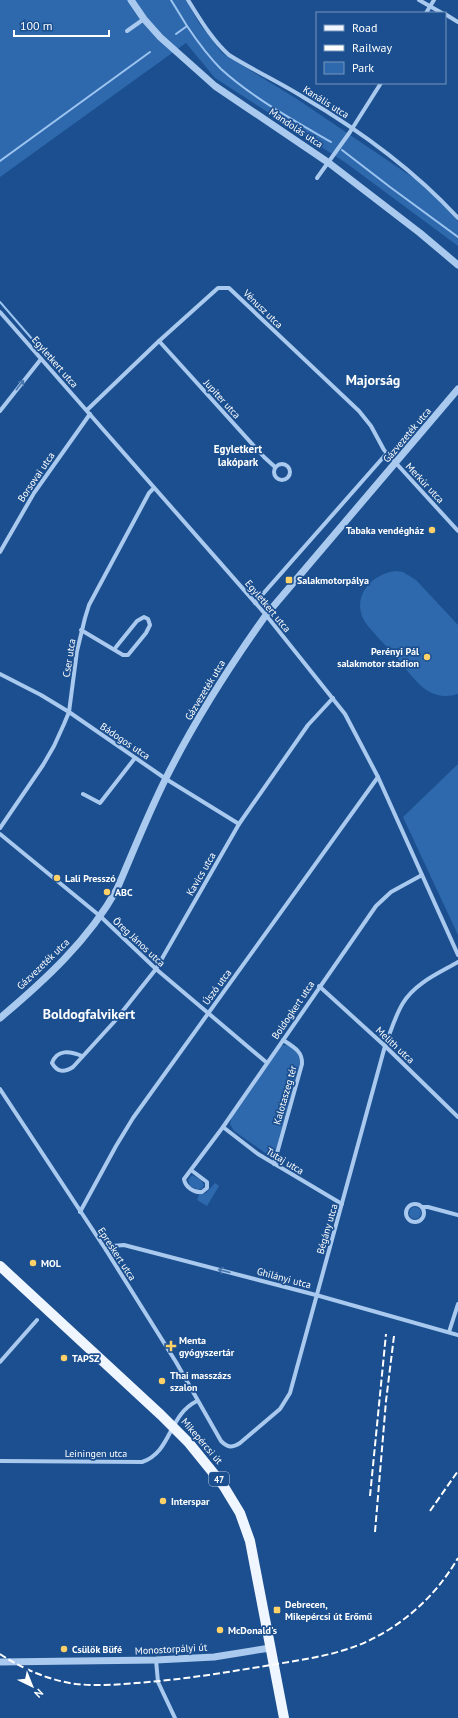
<svg xmlns="http://www.w3.org/2000/svg" width="458" height="1718" viewBox="0 0 458 1718" font-family="'PT Sans',sans-serif">
<style>
.green{fill:#2e69ad}
.lines{fill:none;stroke-linecap:round;stroke-linejoin:round}
.stream{stroke:#9cc4f0;stroke-width:2}
.minor{stroke:#a9c9ee;stroke-width:4}
.tertiary{stroke:#a9c9ee;stroke-width:7}
.primary{stroke:#f0f6ff;stroke-width:10}
.rail{stroke:#fff;stroke-width:2;stroke-dasharray:7 3;stroke-linecap:butt}
.oneway{stroke:#4674ac}
.poi-dot{fill:#ffd166;stroke:#1b4f8f;stroke-width:1.5}
.labels{text-anchor:middle;dominant-baseline:central;stroke-width:3.5;stroke-linejoin:round;paint-order:stroke}
.shield{fill:#1b4f8f;stroke:#bbcadd;stroke-width:1}
.shield-label{font-size:9px;font-weight:bold;fill:#fff}
.street-label{font-size:10px;fill:#fff;stroke:#1b4f8f}
.poi-label{font-size:10px;font-weight:bold;fill:#fff;stroke:#1b4f8f;text-anchor:start}
.neighbourhood-label{font-size:11px;font-weight:bold;fill:#fff;stroke:#1b4f8f}
.district-label{font-size:14px;font-weight:bold;fill:#fff;stroke:#1b4f8f}
</style>
<rect width="100%" height="100%" fill="#1b4f8f"/>
<!-- green -->
<g class="green">
<path d="M0 0H186L199 23 222 53 297 99 424 185 458 221V246L346 163 215 78 186 43 0 177Z"/>
<path d="M395 571 403 572 416 580 458 625V694C448 697 438 697 428 691 416 684 406 668 397 658 389 648 365 626 362 616 354 592 374 574 395 571Z"/>
<path d="M458 764V935L403 817Z"/>
<path d="M283 1045C294 1045 299 1053 300 1063L274 1157H271L234 1131 230 1124 232 1117 277 1050Z"/>
<path d="M192 1175 201 1180 204 1185 202 1189H197L190 1186 188 1180Z"/>
<path d="M215 1183 219 1186 207 1206 197 1200 199 1195 206 1193Z"/>
<circle cx="415" cy="1213" r="6"/>
</g>
<g class="lines">
<!-- stream -->
<g class="stream">
<path d="M171 0 187 26 176 34"/>
<path d="M187 26C197 41 208 56 221 69 253 98 293 120 331 142"/>
<path d="M342 150 390 187 458 237"/>
<path d="M0 161 150 52"/>
<path d="M0 302 52 362"/>
</g>
<!-- minor -->
<g class="minor">
<path d="M188 0C200 19 212 40 229 55 253 70 279 82 303 97 359 130 414 170 458 218"/>
<path d="M419 0 442 13"/>
<path d="M426 13 434 0"/>
<path d="M445 14 458 22"/>
<path d="M127 31 144 19"/>
<path d="M317 178 350 132 381 83"/>
<path d="M0 312 266 615 345 714 378 777 458 955"/>
<path d="M159 341 264 457 275 467"/>
<path d="M87 410 159 341 218 288H229L359 411 371 426 384 450 458 531"/>
<path d="M0 411 41 359"/>
<circle cx="282" cy="472" r="8"/>
<path d="M0 552 34 493 90 414"/>
<path d="M255 603 387 453"/>
<path d="M81 630 123 655H128L146 633 150 625 148 619 144 617 137 621 116 647"/>
<path d="M0 674 41 695 69 712 166 779 239 824"/>
<path d="M83 794 100 803 135 758"/>
<path d="M0 828 43 765 54 746 64 724 69 712 77 651 85 618 89 605 149 493 154 488"/>
<path d="M0 834 100 916 156 969 266 1062"/>
<path d="M319 986 385 1046 458 1117"/>
<path d="M82 1056C70 1051 57 1049 52 1063 57 1072 64 1073 73 1067L114 1022 156 969 239 824 308 725 333 698"/>
<path d="M0 1089 106 1250 176 1362 221 1441C228 1448 232 1448 240 1443L280 1409 290 1393 385 1046C391 1031 395 1016 403 1003 415 983 439 973 458 962"/>
<path d="M223 1127 258 1154 342 1204"/>
<path d="M274 1164 302 1064C303 1051 292 1046 283 1040"/>
<path d="M191 1170 207 1182V1188L202 1192C194 1193 185 1187 184 1179L223 1127 376 906 391 892 422 875"/>
<circle cx="415" cy="1213" r="9"/>
<path d="M422 1207H428L458 1215"/>
<path d="M80 1212 116 1146 133 1118 378 777"/>
<path d="M106 1250 112 1246 124 1245 316 1295 458 1335"/>
<path d="M449 1332 458 1304"/>
<path d="M0 1362 37 1320"/>
<path d="M0 1461 142 1462C172 1452 168 1415 197 1401"/>
<path d="M156 1660 158 1682 175 1718"/>
</g>
<!-- tertiary -->
<g class="tertiary">
<path d="M131 0 144 19 160 37 215 86 329 163 420 233 458 265"/>
<path d="M0 1018C44 981 89 940 117 889 133 852 148 814 166 778 194 722 229 667 266 615L458 389"/>
<path d="M0 1662 156 1660 214 1657 270 1648"/>
</g>
<!-- primary -->
<path class="primary" d="M0 1266 161 1415 189 1443 223 1485 240 1513 250 1541 284 1718"/>
<!-- rail -->
<g class="rail">
<path d="M370 1496 386 1334"/>
<path d="M430 1511 458 1471"/>
<path d="M375 1532 386 1401 394 1336"/>
<path d="M0 1654C23 1669 48 1680 76 1684 96 1686 116 1685 136 1683 180 1680 222 1673 265 1666 299 1660 336 1656 368 1641 406 1623 437 1594 458 1558"/>
</g>
</g>
<!-- one-way arrows -->
<defs><path id="oneway-shaft" d="M-6 0H5M1.5-3L5.5 0L1.5 3" fill="none" stroke-width="1.6" stroke-linecap="round" stroke-linejoin="round"/></defs>
<g class="oneway">
<use href="#oneway-shaft" transform="translate(20 385) rotate(-52)"/>
<use href="#oneway-shaft" transform="translate(224 1271) rotate(-165)"/>
</g>
<!-- markers -->
<g class="poi-dot">
<circle cx="432" cy="530" r="4"/>
<rect x="285" y="576" width="8" height="8" rx="2"/>
<circle cx="427" cy="657" r="4"/>
<circle cx="57" cy="878" r="4"/>
<circle cx="107" cy="892" r="4"/>
<circle cx="33" cy="1263" r="4"/>
<path d="M169 1340h4v4h4v4h-4v4h-4v-4h-4v-4h4z"/>
<circle cx="64" cy="1358" r="4"/>
<circle cx="162" cy="1381" r="4"/>
<circle cx="163" cy="1501" r="4"/>
<rect x="273" y="1606" width="8" height="8" rx="2"/>
<circle cx="220" cy="1630" r="4"/>
<circle cx="64" cy="1649" r="4"/>
</g>
<g class="labels">
<!-- shield labels -->
<rect class="shield" x="209" y="1472" width="20" height="14" rx="3"/>
<g class="shield-label">
<text x="219" y="1479">47</text>
</g>
<!-- street labels -->
<g class="street-label">
<text transform="translate(326 102) rotate(32)">Kanális utca</text>
<text transform="translate(296 128) rotate(34)">Mandolás utca</text>
<text transform="translate(263 309) rotate(44)">Vénusz utca</text>
<text transform="translate(55 362) rotate(49)">Egyletkert utca</text>
<text transform="translate(222 399) rotate(48)">Jupiter utca</text>
<text transform="translate(407 435) rotate(-50)">Gázvezeték utca</text>
<text transform="translate(36 477) rotate(-56)">Borsovai utca</text>
<text transform="translate(425 483) rotate(47)">Merkúr utca</text>
<text transform="translate(268 606) rotate(50)">Egyletkert utca</text>
<text transform="translate(69 658) rotate(-81)">Cser utca</text>
<text transform="translate(205 690) rotate(-59)">Gázvezeték utca</text>
<text transform="translate(125 741) rotate(34)">Bádogos utca</text>
<text transform="translate(201 874) rotate(-60)">Kavics utca</text>
<text transform="translate(139 942) rotate(43)">Öreg János utca</text>
<text transform="translate(43 964) rotate(-44)">Gázvezeték utca</text>
<text transform="translate(217 987) rotate(-54)">Úszó utca</text>
<text transform="translate(293 1010) rotate(-56)">Boldogkert utca</text>
<text transform="translate(395 1045) rotate(43)">Melith utca</text>
<text transform="translate(285 1095) rotate(-74)">Kalotaszeg tér</text>
<text transform="translate(285 1161) rotate(31)">Tutaj utca</text>
<text transform="translate(327 1229) rotate(-74)">Bégány utca</text>
<text transform="translate(117 1254) rotate(57)">Epreskert utca</text>
<text transform="translate(284 1278) rotate(15)">Ghilányi utca</text>
<text transform="translate(202 1441) rotate(49)">Mikepércsi út</text>
<text x="96" y="1453">Leiningen utca</text>
<text transform="translate(171 1649) rotate(-3)">Monostorpályi út</text>
</g>
<!-- poi labels -->
<g class="poi-label">
<text x="424" y="530" text-anchor="end">Tabaka vendégház</text>
<text x="297" y="580">Salakmotorpálya</text>
<text x="419" y="651" text-anchor="end">Perényi Pál<tspan x="419" dy="12">salakmotor stadion</tspan></text>
<text x="65" y="878">Lali Presszó</text>
<text x="115" y="892">ABC</text>
<text x="41" y="1263">MOL</text>
<text x="179" y="1340">Menta<tspan x="179" dy="12">gyógyszertár</tspan></text>
<text x="72" y="1358">TAPSZ</text>
<text x="170" y="1375">Thai masszázs<tspan x="170" dy="12">szalon</tspan></text>
<text x="171" y="1501">Interspar</text>
<text x="285" y="1604">Debrecen,<tspan x="285" dy="12">Mikepércsi út Erőmű</tspan></text>
<text x="228" y="1630">McDonald's</text>
<text x="72" y="1649">Csülök Büfé</text>
</g>
<!-- neighbourhood labels -->
<g class="neighbourhood-label">
<text x="238" y="449">Egyletkert<tspan x="238" dy="13">lakópark</tspan></text>
</g>
<!-- district labels -->
<g class="district-label">
<text x="373" y="380">Majorság</text>
<text x="89" y="1014">Boldogfalvikert</text>
</g>
</g>
<!-- legend -->
<rect x="316" y="12" width="130" height="72" fill="#1b4f8f" stroke="#7695bc"/>
<rect x="324" y="25" width="20" height="6" fill="#f0f6ff" stroke="#7695bc"/>
<text x="352" y="32" font-size="12" fill="#ffffff">Road</text>
<rect x="324" y="45" width="20" height="6" fill="#ffffff" stroke="#7695bc"/>
<text x="352" y="52" font-size="12" fill="#ffffff">Railway</text>
<rect x="324" y="62" width="20" height="12" fill="#2e69ad" stroke="#7695bc"/>
<text x="352" y="72" font-size="12" fill="#ffffff">Park</text>
<!-- north arrow -->
<g transform="translate(32 1686) rotate(137)" stroke="#1b4f8f" stroke-width="3" paint-order="stroke">
<path d="M0-3L7 15L0 10L-7 15Z" fill="#ffffff"/>
<text y="-6" font-size="11" font-weight="bold" text-anchor="middle" fill="#ffffff">N</text>
</g>
<!-- scale -->
<path d="M14 30v6h95v-6" fill="none" stroke="#ffffff" stroke-width="2"/>
<text x="20" y="30" font-size="12" fill="#ffffff" stroke="#1b4f8f" stroke-width="3" paint-order="stroke">100 m</text>
</svg>
